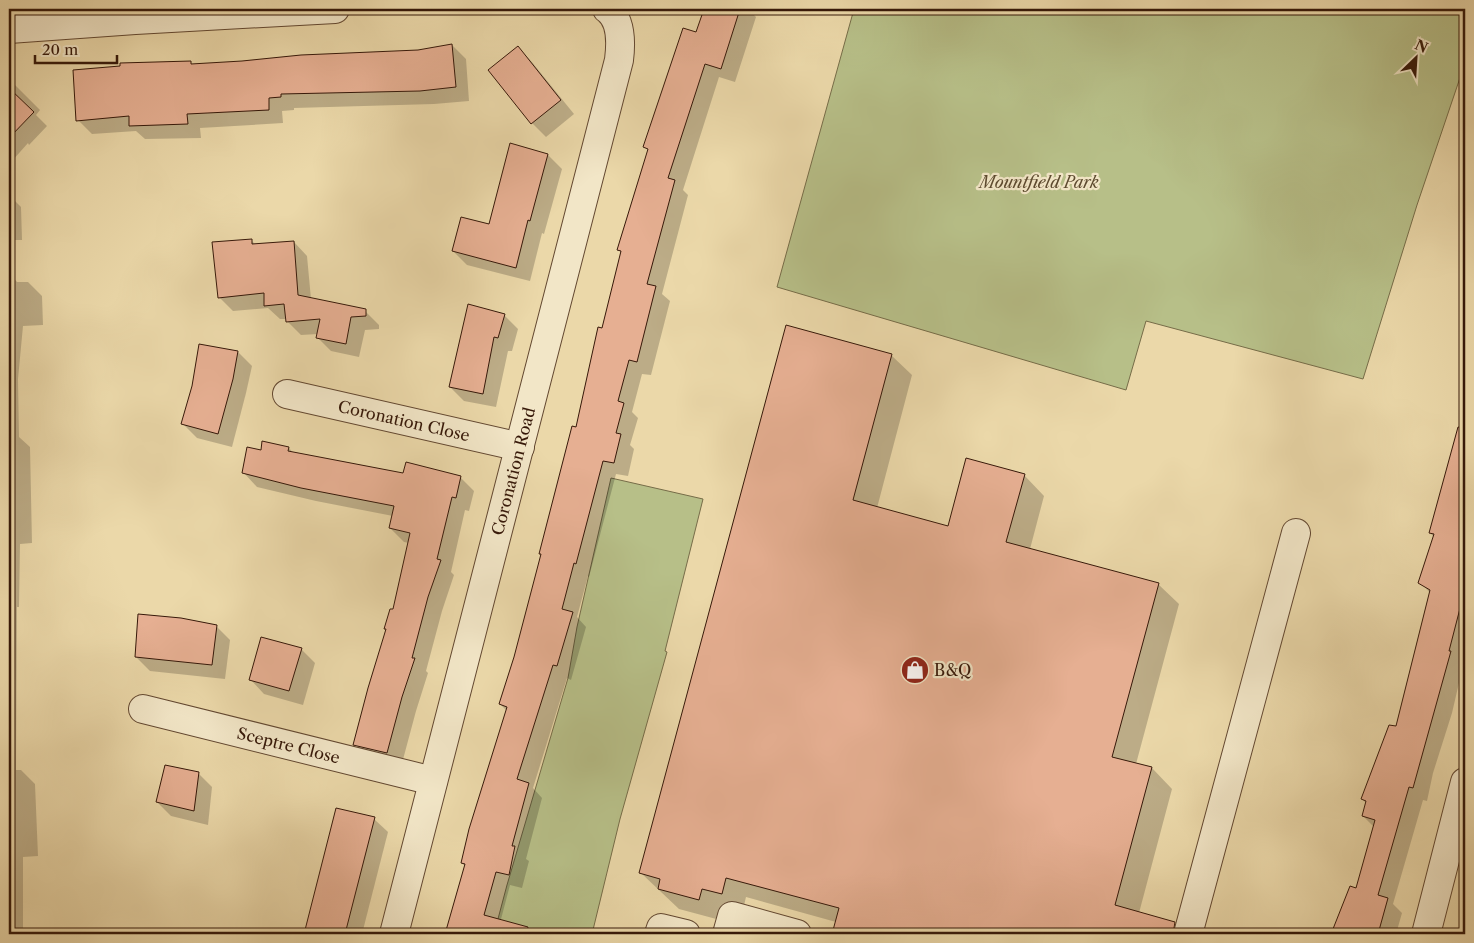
<svg xmlns="http://www.w3.org/2000/svg" width="1474" height="943" viewBox="0 0 1474 943" font-family="'Libre Caslon Text',serif">
<style>
.green{fill:#b7bf88;stroke:#766c48}
.shadow{fill:#0003}
.building{fill:#e6af92;stroke:#361809}
.lines{fill:none;stroke-linecap:round;stroke-linejoin:round}
.minor-casing{stroke:#634831;stroke-width:30}
.minor{stroke:#f2e6c7;stroke-width:28}
.labels{text-anchor:middle;dominant-baseline:central;stroke-width:4.5;stroke-linejoin:round;paint-order:stroke}
.park-label{font-size:16px;font-style:italic;fill:#5d4a2f;stroke:#f2e6c7}
.street-label{font-size:16px;fill:#361809;stroke:#f2e6c7}
.poi-label{font-size:16px;fill:#361809;stroke:#f2e6c7;text-anchor:start}
</style>
<rect width="100%" height="100%" fill="#ebd8a9"/>
<filter id="stains"><feTurbulence type="fractalNoise" baseFrequency=".004" numOctaves="4"/><feColorMatrix values="0 0 0 0 .2 0 0 0 0 .09 0 0 0 0 .02 0 0 0 .5 -.17"/></filter>
<radialGradient id="worn" r=".72"><stop offset=".6" stop-color="#630" stop-opacity="0"/><stop offset="1" stop-color="#630" stop-opacity=".3"/></radialGradient>
<!-- green -->
<g class="green">
<path d="M854 9H1465V63L1417 205 1363 379 1146 321 1126 390 777 287Z"/>
<path d="M611 478 703 499 665 651 667 652 620 819 592 934H494L507 885 568 678 577 627Z"/>
</g>
<!-- shadow -->
<g class="shadow">
<path d="M705 9H748L756 17 735 82 719 77 683 190 688 195 662 294 670 301 651 375 642 374 632 412 638 418 630 445 634 449 628 476 616 474 589 577 588 576 577 617 586 627 571 680 567 678 533 788 542 798 526 859 529 861 522 888 510 885 500 923 511 934H446L465 866 462 863 507 711 500 704 515 657 542 555 540 554 577 429 603 330 622 253 619 250 649 151 645 147 697 34Z"/>
<path d="M452 45 466 59 469 101 434 104 294 108V110L282 111 283 123 200 128 201 138 145 139 136 131 92 134 78 120 190 63 193 65 418 51Z"/>
<path d="M517 47 531 61 574 114 546 137 532 123Z"/>
<path d="M9 79 40 110 36 115 47 126 29 145 28 143 12 161 9 159Z"/>
<path d="M548 155 562 169 544 234 542 233 530 281 467 265 453 251 490 225Z"/>
<path d="M9 195 21 207 22 240H9Z"/>
<path d="M251 240 256 245 294 242 307 256 311 299 365 311 379 325V329L365 330 359 357 331 351 317 337 318 334 301 335 287 321V319H280L268 308 233 311 219 297Z"/>
<path d="M9 273 17 282H28L42 296 43 325 23 326 18 379 19 437 30 447 32 543 20 544 19 607H17L16 770H21L35 784 38 856 23 857V934H9Z"/>
<path d="M504 315 518 329 512 351H508L496 407 464 401 450 387Z"/>
<path d="M238 352 252 366 246 393 232 447 197 438 183 424Z"/>
<path d="M891 355 912 375 877 508 949 527 1024 475 1044 496 1030 549 1158 584 1179 604 1136 764 1152 768 1172 789 1139 913 1167 921 1181 934H833L836 922 746 897 742 914 720 920 679 909 641 873Z"/>
<path d="M1459 427 1465 429V657L1452 713 1433 773 1427 801 1423 800 1393 904 1402 913 1396 934H1332L1351 888 1357 889 1374 827 1363 816 1367 804 1362 799 1396 728 1431 594 1420 582 1434 537 1430 533Z"/>
<path d="M289 448 294 454 404 474 460 477 474 491 469 511 465 510 451 572 454 575 442 611 426 671 428 673 416 711 401 767 369 758 355 744 387 630 394 611 409 543 404 542 390 528 393 516 316 501 257 487 244 473 262 452Z"/>
<path d="M216 626 230 640 225 679 150 671 136 657Z"/>
<path d="M301 649 315 663 303 705 264 694 251 680Z"/>
<path d="M198 773 212 787 208 825 171 816 157 802Z"/>
<path d="M337 809 374 819 388 832 362 934H305Z"/>
</g>
<!-- building -->
<g class="building">
<path d="M704 9H740L721 69 705 64 668 178 675 180 647 284 656 286 637 362 629 360 618 401 624 403 616 433 621 434 614 463 603 461 576 564 574 563 562 609 573 612 557 666 553 665 517 779 529 783 512 846H515L509 875 496 872 484 915 528 927 527 934H445L465 864 461 863 469 829 507 707 499 704 514 657 541 554H539L572 426 576 427 598 327 602 328 621 251 617 250 648 149 643 147 683 28 696 32Z"/>
<path d="M452 44 456 87 420 91 281 94V97L269 98V110L187 114 188 124 129 126V116L76 121 73 70 120 66V63L191 61V64L242 61 301 55 418 50Z"/>
<path d="M518 46 561 100 531 124 488 70Z"/>
<path d="M9 88 34 112 9 138Z"/>
<path d="M510 143 548 154 530 221 528 220 516 268 452 251 461 217 489 224Z"/>
<path d="M252 239V244L294 241 298 295 366 309V316L351 317 346 344 316 338 320 319 286 322 284 304 264 306V293L218 298 212 242Z"/>
<path d="M468 304 505 314 498 338 494 337 483 394 449 387Z"/>
<path d="M786 325 892 354 853 500 948 526 966 458 1025 474 1006 542 1159 583 1112 757 1152 767 1115 905 1175 922 1173 934H832L839 908 726 878 722 894 702 889 699 900 658 889 660 879 639 873Z"/>
<path d="M199 344 238 351 233 379 218 434 181 424 192 386Z"/>
<path d="M1458 427 1465 428V589L1449 651H1451L1413 788 1409 787 1378 895 1388 898 1378 934H1331L1350 886 1356 888 1375 820 1362 816 1366 801 1361 799 1389 725 1396 726 1430 590 1418 583 1434 534 1429 533Z"/>
<path d="M262 441 289 447 288 451 403 473 406 462 461 476 456 498 452 497 437 559 441 560 428 597 412 658H415L402 697 387 753 353 745 368 688 386 629H384L390 609H393L410 533 389 528 394 506 301 488 242 473 247 447 261 450Z"/>
<path d="M138 614 181 618 217 625 212 665 135 657Z"/>
<path d="M261 637 302 648 289 691 249 680Z"/>
<path d="M165 765 199 772 194 811 156 802Z"/>
<path d="M336 808 375 817 345 934H304Z"/>
</g>
<g class="lines">
<defs>
<g id="minor">
<path d="M9 29 135 20 335 9"/>
<path id="s1" d="M287 394 520 447"/>
<path id="s2" d="M143 709 433 781"/>
<path id="s3" d="M394 934 619 60C621 44 622 20 607 9"/>
<path d="M659 934 661 928 686 934"/>
<path d="M727 934 732 916 797 934"/>
<path d="M1188 934 1296 533"/>
<path d="M1426 934 1465 782"/>
</g>
</defs>
<!-- minor casing -->
<use href="#minor" class="minor-casing"/>
<!-- minor -->
<use href="#minor" class="minor"/>
</g>
<!-- icons -->
<defs>
<symbol id="shop-disc" viewBox="-11 -11 22 22"><circle r="9.5" fill="#8f2418" stroke="#f2e6c7"/><path d="M-5-2.5h2.3a2.7 3.5 0 0 1 5.4 0H5L5.5 6h-11ZM-1.5-2.5h3a1.5 2.3 0 0 0-3 0Z" fill="#fff"/></symbol>
</defs>
<g fill-rule="evenodd">
<use href="#shop-disc" x="899" y="654" width="32" height="32"/>
</g>
<g class="labels">
<!-- park labels -->
<g class="park-label">
<text x="1039" y="182">Mountfield Park</text>
</g>
<!-- street labels -->
<g class="street-label">
<text stroke="none"><textPath href="#s1" startOffset="120">Coronation Close</textPath></text>
<text stroke="none"><textPath href="#s3" startOffset="478">Coronation Road</textPath></text>
<text stroke="none"><textPath href="#s2" startOffset="150">Sceptre Close</textPath></text>
</g>
<!-- poi labels -->
<g class="poi-label">
<text x="934" y="670">B&amp;Q</text>
</g>
</g>
<!-- margin -->
<rect width="1474" height="943" fill="none" stroke="#ebd8a9" stroke-width="30"/>
<rect x="10" y="10" width="1454" height="923" fill="none" stroke="#361809" stroke-width="2.5"/>
<rect x="15" y="15" width="1444" height="913" fill="none" stroke="#361809"/>
<!-- north arrow -->
<g transform="translate(1416 58) rotate(25)" stroke="#f2e6c7" stroke-width="4" paint-order="stroke">
<path d="M0-4L9 19L0 12L-9 19Z" fill="#361809"/>
<text y="-8" font-size="14" font-weight="bold" text-anchor="middle" fill="#361809">N</text>
</g>
<!-- scale -->
<path d="M35 55v8h82v-8" fill="none" stroke="#361809" stroke-width="2.5"/>
<text x="42" y="55" font-size="15" fill="#361809" stroke="#f2e6c7" stroke-width="4" paint-order="stroke">20 m</text>
<rect width="100%" height="100%" filter="url(#stains)"/>
<rect width="100%" height="100%" fill="url(#worn)"/>
</svg>
